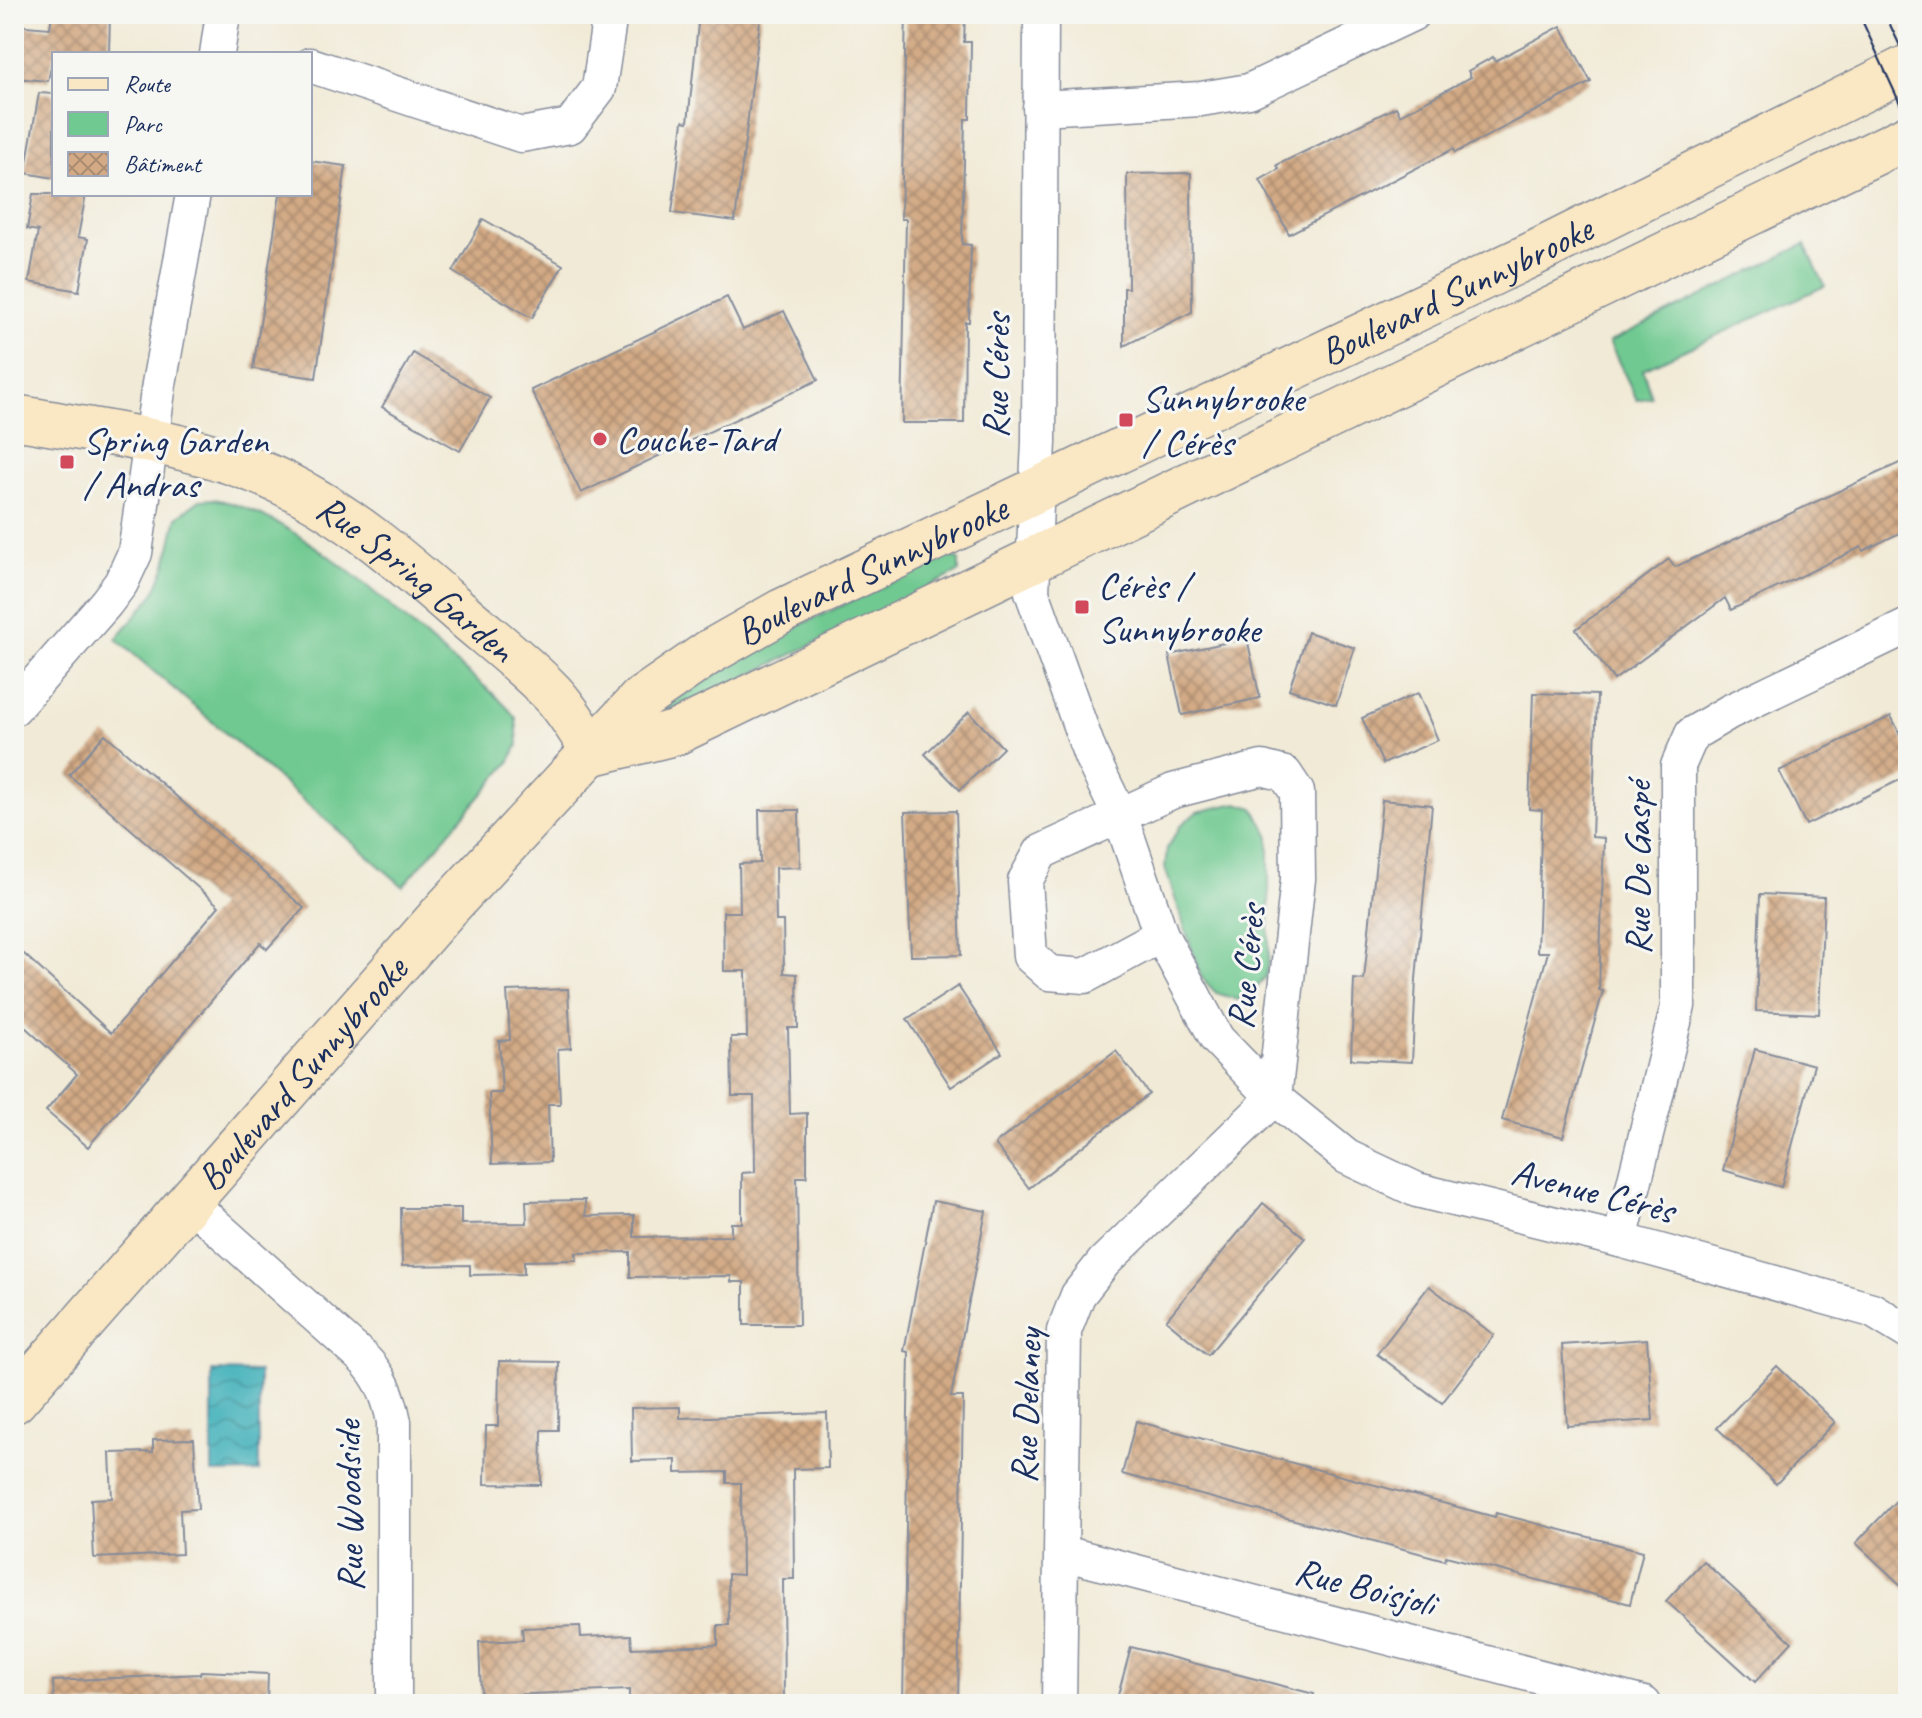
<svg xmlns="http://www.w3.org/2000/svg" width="1922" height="1718" viewBox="0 0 1922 1718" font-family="Caveat,sans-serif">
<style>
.green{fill:#6fc990;stroke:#457c77;stroke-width:2}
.water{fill:url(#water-waves);stroke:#2d708c;stroke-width:2}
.building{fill:url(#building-cross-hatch)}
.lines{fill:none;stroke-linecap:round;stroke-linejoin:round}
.street-casing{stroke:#868c9a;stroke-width:37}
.secondary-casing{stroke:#868c9a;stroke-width:47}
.street{stroke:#fff;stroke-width:34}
.secondary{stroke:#fae7c3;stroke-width:44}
.tram{stroke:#1b2f5e;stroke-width:2}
.poi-dot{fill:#d1495b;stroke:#f6f6f2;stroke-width:3}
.labels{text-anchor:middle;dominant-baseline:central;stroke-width:6;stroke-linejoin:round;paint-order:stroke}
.street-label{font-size:38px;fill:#1b2f5e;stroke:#f6f6f2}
.poi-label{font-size:38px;fill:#1b2f5e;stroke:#f6f6f2;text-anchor:start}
</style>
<defs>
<pattern id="water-waves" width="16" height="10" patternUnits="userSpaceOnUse" patternTransform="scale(2)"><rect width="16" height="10" fill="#3fb0b9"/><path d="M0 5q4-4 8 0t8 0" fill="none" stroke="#34909a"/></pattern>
<pattern id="building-cross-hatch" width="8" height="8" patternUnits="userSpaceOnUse" patternTransform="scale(2)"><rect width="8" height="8" fill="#d3aa85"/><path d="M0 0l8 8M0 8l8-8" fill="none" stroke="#aa8b70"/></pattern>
</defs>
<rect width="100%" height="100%" fill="#f6f6f2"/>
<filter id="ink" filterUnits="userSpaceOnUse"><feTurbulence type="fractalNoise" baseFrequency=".0125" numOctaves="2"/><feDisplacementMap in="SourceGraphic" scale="16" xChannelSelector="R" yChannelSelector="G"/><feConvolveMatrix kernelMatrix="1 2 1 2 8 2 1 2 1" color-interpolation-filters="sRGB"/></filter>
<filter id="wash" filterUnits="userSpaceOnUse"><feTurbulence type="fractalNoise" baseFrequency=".006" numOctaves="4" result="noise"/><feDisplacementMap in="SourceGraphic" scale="32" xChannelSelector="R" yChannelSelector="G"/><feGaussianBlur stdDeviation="1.8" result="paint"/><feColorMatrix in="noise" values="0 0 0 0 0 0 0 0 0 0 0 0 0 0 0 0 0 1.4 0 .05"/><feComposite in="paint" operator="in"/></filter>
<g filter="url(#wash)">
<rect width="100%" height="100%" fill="#f1ead6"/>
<!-- green -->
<g class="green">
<path d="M1805 244 1825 286 1643 369 1651 397 1637 400 1609 342Z"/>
<path d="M214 499C295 514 387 603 447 656 470 675 497 694 516 718L518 745 509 763 403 886 116 639 154 594 166 565 177 517 200 500Z"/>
<path d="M949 555 959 560V572L665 717 660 710 779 635Z"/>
<path d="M1237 803 1254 808 1269 835V954L1266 976 1256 989 1238 1000 1216 993 1201 977 1165 868 1167 848 1180 826 1197 812Z"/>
</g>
<!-- water -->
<path class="water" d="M212 1371 259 1372V1472L212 1473Z"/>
<g id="blocks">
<!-- building -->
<g class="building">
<path d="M52 14 110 16 109 54H54L48 81 14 78V25L50 28Z"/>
<path d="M699 14H761L735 221 672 213 683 121 688 122Z"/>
<path d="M906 14H965L964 42H971L970 119H965L962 244 971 245 969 322H965L964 423H902L906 219H901Z"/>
<path d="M1561 26 1591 82 1455 153 1453 149 1289 234 1260 180 1279 169 1277 165 1396 107 1400 115 1471 77 1468 71 1493 57 1495 61Z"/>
<path d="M39 93 54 94V178L25 173Z"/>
<path d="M310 161 346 166 316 378 253 369 280 194H310Z"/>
<path d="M1191 173 1192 312 1124 346V288H1128L1127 174Z"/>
<path d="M33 194H86L78 237 88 239 79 291 29 282 38 231 27 229Z"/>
<path d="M483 219 563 265 532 318 453 272Z"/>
<path d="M727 297 743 330 784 311 818 380 581 493 531 390Z"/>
<path d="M413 353 490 398 460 451 382 407Z"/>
<path d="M1908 459V529L1863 551 1861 547 1731 610 1725 598 1614 680 1576 629 1669 559 1675 567Z"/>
<path d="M1308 632 1355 648 1336 705 1289 689Z"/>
<path d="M1247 638 1260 698 1182 715 1169 655Z"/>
<path d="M1418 693 1438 740 1383 764 1362 718Z"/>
<path d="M1533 693 1597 695 1592 837 1604 838 1599 990 1603 991 1563 1137 1502 1120 1548 952H1537L1542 810 1529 809Z"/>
<path d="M969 712 1003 748 960 790 925 754Z"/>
<path d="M1891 716 1908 750V776L1806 825 1779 771Z"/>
<path d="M105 734 304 908 267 949 260 943 88 1147 46 1111 77 1074 14 1017V945L111 1033 219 906 69 775Z"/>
<path d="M1382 800 1432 805 1416 979 1412 1062 1351 1059 1354 979 1364 980Z"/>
<path d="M759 810H799L800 867 775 868 776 921H783L784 973 797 974 798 1028H788L790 1114 807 1113V1177H797L799 1325H744V1282H731V1276L630 1277V1252L576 1253 577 1260 524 1261V1274L470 1275V1265L402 1266 401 1208H461V1224L527 1223 526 1201 585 1200 586 1216 634 1215V1237L731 1236V1223H742V1173L755 1172 754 1096H732L731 1037H747L746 971H724L723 912H740L739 864 760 863Z"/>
<path d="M956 811 961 955 911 956 905 812Z"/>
<path d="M1760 894 1824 897 1819 1014 1756 1011Z"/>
<path d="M958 986 1002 1053 951 1087 907 1019Z"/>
<path d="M568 989 571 1048 558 1049 560 1104H548L550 1162 492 1164 489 1093H502L499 1041 510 1040 507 991Z"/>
<path d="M1755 1049 1814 1065 1781 1187 1723 1170Z"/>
<path d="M1116 1051 1149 1094 1029 1188 995 1144Z"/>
<path d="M933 1201 986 1211 951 1397H963L958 1704H903L909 1352 904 1351Z"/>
<path d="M1263 1203 1305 1238 1208 1355 1166 1320Z"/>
<path d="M1429 1286 1494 1335 1442 1403 1377 1354Z"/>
<path d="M1647 1339 1653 1420 1567 1426 1562 1345Z"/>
<path d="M499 1361 559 1362 558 1430H542L541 1485 485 1484 486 1426H498Z"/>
<path d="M1777 1366 1835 1422 1776 1484 1717 1428Z"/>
<path d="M680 1407V1418L827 1413 828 1468 793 1469 794 1579H783L784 1704H730V1697L629 1701V1690L481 1696 479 1642 523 1640 522 1628 580 1626 581 1637 631 1635 632 1648 718 1645V1625H729L728 1574 742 1575 741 1483H727V1472L676 1473V1460L632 1461 631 1408Z"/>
<path d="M1136 1421 1495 1517 1496 1513 1643 1551 1630 1604 1446 1556 1445 1560 1122 1474Z"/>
<path d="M194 1439 198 1509 180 1510 182 1554 94 1558 91 1499 112 1498 110 1453 153 1452V1440Z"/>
<path d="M1908 1488V1592L1856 1543Z"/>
<path d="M1703 1561 1792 1642 1755 1682 1666 1601Z"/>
<path d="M1131 1647 1314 1694 1313 1704H1135L1117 1699Z"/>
<path d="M201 1671 268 1674 267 1704H54L53 1681 200 1674Z"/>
</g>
</g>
</g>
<g filter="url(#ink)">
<use href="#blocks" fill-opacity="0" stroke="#868c9a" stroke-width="2"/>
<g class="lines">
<defs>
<g id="street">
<path d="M1041 14 1039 442 1032 592 1091 756 1121 818 1161 935 1217 1039 1274 1098 1347 1157 1417 1190 1620 1240 1872 1310 1908 1332"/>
<path d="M217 54 223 14"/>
<path d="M310 65 521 135 570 126 599 88 610 14"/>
<path d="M1040 108 1201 99 1249 91 1412 14"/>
<path d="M14 708 106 603 121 583 135 553 159 384 193 194"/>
<path d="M1161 935 1085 976 1049 973 1030 956 1025 881 1041 852 1173 791 1262 768 1285 774 1297 792 1298 879 1274 1098"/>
<path d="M188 1201 362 1357C381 1376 389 1396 394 1422V1704"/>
<path d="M1620 1240 1678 1006V766L1692 734 1729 712 1908 626"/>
<path d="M1063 1553 1644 1704"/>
<path d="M1059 1704 1064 1331 1078 1295 1104 1262 1274 1098"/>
</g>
<g id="secondary">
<path id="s1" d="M14 417C105 433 201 443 285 484 351 516 406 565 461 613 491 639 524 664 552 693 569 711 581 733 594 753"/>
<path d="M594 753 675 733 1908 137"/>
<path id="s2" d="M14 1401 447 908 640 700 708 653 782 611 1531 255 1908 67"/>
</g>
</defs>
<!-- street casing -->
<use href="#street" class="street-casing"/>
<!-- secondary casing -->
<use href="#secondary" class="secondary-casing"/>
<!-- street -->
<use href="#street" class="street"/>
<!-- secondary -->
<use href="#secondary" class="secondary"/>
<!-- tram -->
<g class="tram">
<path d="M1859 14 1908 121"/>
<path d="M1885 14 1908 63"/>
</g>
</g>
</g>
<!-- markers -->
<g class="poi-dot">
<rect x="1118" y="412" width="16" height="16" rx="4"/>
<circle cx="600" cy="439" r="8"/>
<rect x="59" y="454" width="16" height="16" rx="4"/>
<rect x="1074" y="599" width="16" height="16" rx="4"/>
</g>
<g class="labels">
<!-- street labels -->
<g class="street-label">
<text stroke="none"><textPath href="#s2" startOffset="1854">Boulevard Sunnybrooke</textPath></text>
<text transform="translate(996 376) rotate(-89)">Rue Cérès</text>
<text stroke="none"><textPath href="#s2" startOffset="1206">Boulevard Sunnybrooke</textPath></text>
<text stroke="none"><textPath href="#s1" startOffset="442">Rue Spring Garden</textPath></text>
<text transform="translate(1637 868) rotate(-90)">Rue De Gaspé</text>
<text transform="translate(1246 967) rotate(-84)">Rue Cérès</text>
<text stroke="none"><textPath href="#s2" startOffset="436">Boulevard Sunnybrooke</textPath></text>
<text transform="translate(1593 1191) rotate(14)">Avenue Cérès</text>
<text transform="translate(1026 1406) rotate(-88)">Rue Delaney</text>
<text transform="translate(349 1506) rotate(-91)">Rue Woodside</text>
<text transform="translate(1365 1587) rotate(14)">Rue Boisjoli</text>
</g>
<!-- poi labels -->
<g class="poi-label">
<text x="1142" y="398">Sunnybrooke<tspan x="1142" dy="44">/ Cérès</tspan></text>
<text x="616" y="439">Couche-Tard</text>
<text x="83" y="440">Spring Garden<tspan x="83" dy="44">/ Andras</tspan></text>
<text x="1098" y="585">Cérès /<tspan x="1098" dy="44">Sunnybrooke</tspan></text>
</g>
</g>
<!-- margin -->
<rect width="1922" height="1718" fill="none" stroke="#f6f6f2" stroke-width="48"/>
<!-- legend -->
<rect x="52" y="52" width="260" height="144" fill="#f6f6f2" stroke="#9ea6b7" stroke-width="2"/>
<rect x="68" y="78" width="40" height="12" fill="#fae7c3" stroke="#9ea6b7" stroke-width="2"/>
<text x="124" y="92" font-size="24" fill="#1b2f5e">Route</text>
<rect x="68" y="112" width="40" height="24" fill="#6fc990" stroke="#9ea6b7" stroke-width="2"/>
<text x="124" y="132" font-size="24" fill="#1b2f5e">Parc</text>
<rect x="68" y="152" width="40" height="24" fill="url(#building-cross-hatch)" stroke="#9ea6b7" stroke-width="2"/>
<text x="124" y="172" font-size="24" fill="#1b2f5e">Bâtiment</text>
</svg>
